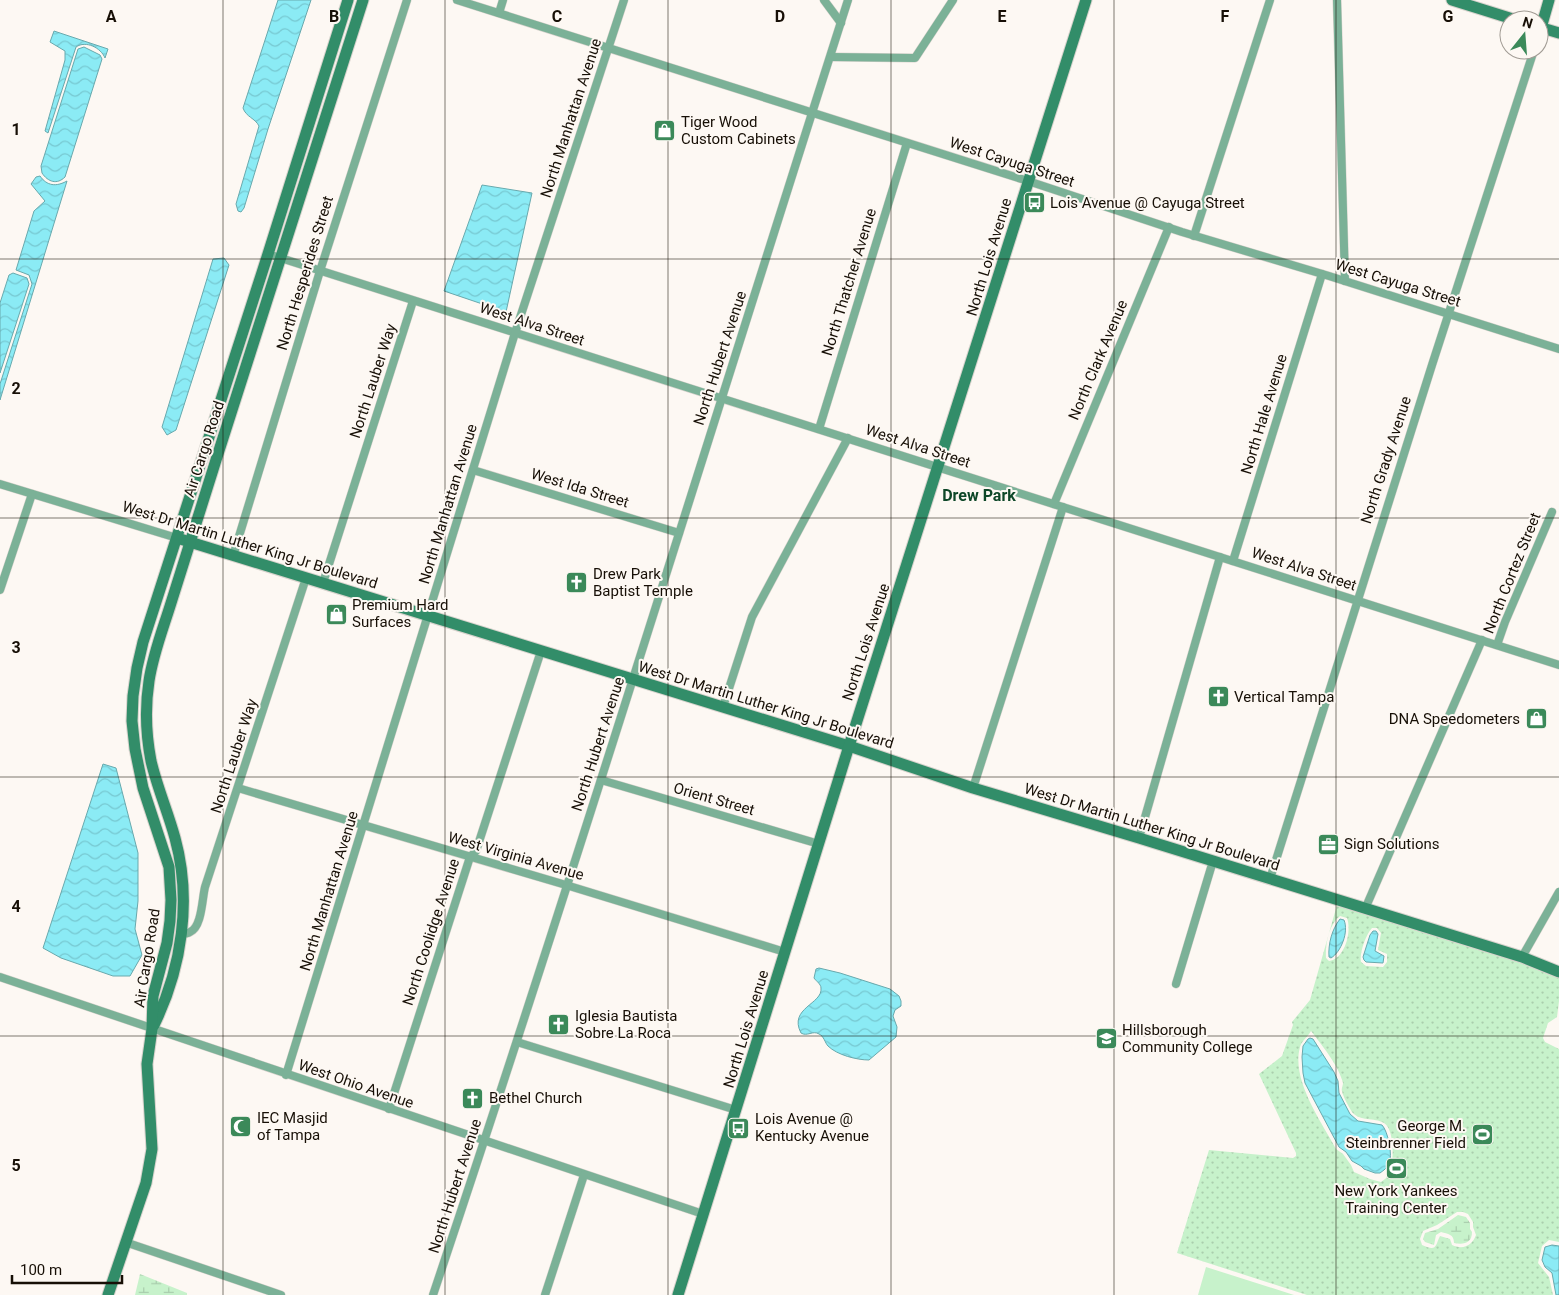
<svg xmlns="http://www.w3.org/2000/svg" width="1559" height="1295" viewBox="0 0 1559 1295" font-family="Roboto,sans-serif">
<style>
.green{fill:#c7f2cb}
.wetland{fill:url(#wetland-marsh)}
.park{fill:url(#park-dots);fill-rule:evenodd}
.water{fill:url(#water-waves);stroke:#68a9ad}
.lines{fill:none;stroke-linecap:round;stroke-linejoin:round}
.street-casing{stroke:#d8d3cd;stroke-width:9}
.secondary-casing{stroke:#d8d3cd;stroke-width:13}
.street{stroke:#7bb197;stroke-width:8}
.secondary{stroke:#328d69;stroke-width:11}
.grid{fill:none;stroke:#170f06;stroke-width:1;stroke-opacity:0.55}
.labels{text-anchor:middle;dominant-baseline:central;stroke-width:4;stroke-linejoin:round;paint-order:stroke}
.street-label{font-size:15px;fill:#170f06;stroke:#fdf8f3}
.poi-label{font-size:15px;fill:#170f06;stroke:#fdf8f3;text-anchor:start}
.neighbourhood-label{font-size:16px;font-weight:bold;fill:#0e4728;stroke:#fdf8f3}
.grid-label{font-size:16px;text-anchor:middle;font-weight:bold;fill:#170f06;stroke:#fdf8f3;stroke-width:4;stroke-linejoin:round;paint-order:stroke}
</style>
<defs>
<pattern id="wetland-marsh" width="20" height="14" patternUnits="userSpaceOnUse" patternTransform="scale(1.25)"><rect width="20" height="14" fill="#c7f2cb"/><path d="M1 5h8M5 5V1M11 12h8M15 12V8" fill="none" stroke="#aacead"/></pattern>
<pattern id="park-dots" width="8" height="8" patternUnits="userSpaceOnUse" patternTransform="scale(1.25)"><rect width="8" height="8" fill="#c7f2cb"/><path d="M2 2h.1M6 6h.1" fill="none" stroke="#aacead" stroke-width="1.8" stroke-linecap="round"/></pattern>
<pattern id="water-waves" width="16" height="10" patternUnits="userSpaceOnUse" patternTransform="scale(1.25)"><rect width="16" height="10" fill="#8bebf5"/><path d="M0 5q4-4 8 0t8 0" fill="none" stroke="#77c8d1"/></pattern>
</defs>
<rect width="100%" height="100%" fill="#fdf8f3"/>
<!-- green -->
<path class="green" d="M1206 1267 1294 1295H1198Z"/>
<!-- wetland -->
<g class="wetland">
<path d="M1458 1215 1466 1217 1470 1223V1229L1472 1232C1472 1243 1464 1245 1454 1243 1454 1234 1448 1234 1441 1232L1436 1235 1434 1245 1425 1242 1423 1239 1425 1233 1438 1229Z"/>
<path d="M140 1274 187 1293V1295H135Z"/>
</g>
<!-- park -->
<path class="park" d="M1337 905 1520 961 1559 977V1001L1557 1017 1548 1023 1543 1038 1545 1042 1559 1049V1242L1549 1240 1542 1246 1538 1263 1549 1277 1553 1295H1307L1177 1253 1209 1150 1293 1158 1296 1156V1153L1259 1074 1282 1056 1293 1025 1292 1022 1310 1000ZM1340 916 1347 918C1352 931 1345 959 1329 961L1326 958C1325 945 1329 924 1340 916ZM1372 928H1377L1381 933 1378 950 1387 954V962L1383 967 1366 966 1361 962C1359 954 1366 934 1372 928ZM1311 1031C1321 1044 1339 1066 1343 1083 1343 1086 1341 1089 1342 1091 1343 1097 1349 1107 1352 1112 1360 1122 1374 1117 1384 1123 1395 1129 1395 1168 1387 1177 1386 1179 1383 1180 1381 1182L1370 1179 1354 1172 1351 1165 1343 1154 1336 1149C1321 1121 1291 1080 1300 1047 1302 1040 1308 1037 1311 1031ZM1457 1212H1463L1468 1214 1473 1222V1227L1476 1235C1472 1246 1463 1250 1452 1245L1450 1239 1440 1236C1435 1246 1437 1252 1422 1245L1420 1239 1423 1231 1437 1225Z"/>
<!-- water -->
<g class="water">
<path d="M278 0H311L268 129 244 208 241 212 238 211 236 204 259 126C255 118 246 117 243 108Z"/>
<path d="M54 31 108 49 105 58C101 48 86 40 76 47L48 133 45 131 65 60V51L50 42Z"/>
<path d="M84 47 100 55 102 59 65 177C57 185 48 182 42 173L41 166 78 49Z"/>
<path d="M40 176C47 186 56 187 67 181L0 400V384L32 284 29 275 16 270 34 211 45 201 31 184 36 177Z"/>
<path d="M482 185 532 193 506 312 444 291Z"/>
<path d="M224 258 229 265 176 430 167 435 162 427 213 259Z"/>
<path d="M13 273 27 278 29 284 0 373V303L9 275Z"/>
<path d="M103 764 116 768 138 853V901L135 929 142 955 130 976H113L61 958 43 948Z"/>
<path d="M1340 919 1344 920C1349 932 1341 952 1331 958L1329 957C1328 944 1332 929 1340 919Z"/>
<path d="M1373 931H1376L1378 934 1375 951 1384 956 1383 963 1366 962 1364 960 1363 957 1370 935Z"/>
<path d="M819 968 840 973 890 989 899 996 901 1001V1006L895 1010 893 1016 897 1027 896 1037 869 1060C857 1060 837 1055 828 1046 825 1043 824 1036 819 1034 813 1030 807 1037 801 1033 788 1008 823 1004 821 988 821 984 816 981 814 978L816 969Z"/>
<path d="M1310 1038 1313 1039 1334 1072 1338 1081 1339 1093 1350 1114 1358 1121 1382 1125C1388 1131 1393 1156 1389 1164 1387 1168 1384 1170 1380 1173H1375L1364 1169 1361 1166 1352 1161 1346 1152 1339 1147 1305 1083 1303 1073 1302 1057 1303 1046 1308 1039Z"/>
<path d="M1552 1245 1559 1246V1295H1556L1552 1273 1545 1267 1542 1260 1545 1247Z"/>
</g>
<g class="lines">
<defs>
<g id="street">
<path d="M457 0 1028 181 1182 232 1329 276 1559 349"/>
<path d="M824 0 841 23"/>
<path d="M1337 0 1345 281"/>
<path d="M499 13 503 0"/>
<path d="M831 57 915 58 953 0"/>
<path d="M1194 236 1270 0"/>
<path d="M268 254 1559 665"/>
<path d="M819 429 907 143"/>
<path d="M473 470 679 533"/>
<path d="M0 484 177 538"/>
<path d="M1054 504 1169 227"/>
<path d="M233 556 320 271 407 0"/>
<path d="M1233 561 1322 274"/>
<path d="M323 583 413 301"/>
<path d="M0 590 32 494"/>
<path d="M1497 645 1505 622 1552 512"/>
<path d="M723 707 752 617 848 438"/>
<path d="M601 780 819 844"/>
<path d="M238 788 566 885 785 952"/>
<path d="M973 788 1063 507"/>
<path d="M1139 838 1220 557"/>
<path d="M1270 879 1432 365 1534 50"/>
<path d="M1365 909 1482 640"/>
<path d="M182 934C184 934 187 934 190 932 202 927 202 899 205 887L306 578"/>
<path d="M1522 957 1559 892"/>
<path d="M0 977 703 1214"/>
<path d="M1176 984 1213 861"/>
<path d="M517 1042 736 1110"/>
<path d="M286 1075 515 333 624 0"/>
<path d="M389 1109 470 857 476 851 541 651"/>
<path d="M125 1242 281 1295"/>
<path d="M433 1295C577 865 710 432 848 0"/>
<path d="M545 1295 584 1175"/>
</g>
<g id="secondary">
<path d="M1452 0 1516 20"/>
<path d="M1539 27 1559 33"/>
<path d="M1541 28 1549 0"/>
<path d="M177 538 849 746 973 788 1139 838 1522 957 1559 972"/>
<path d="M154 1025C182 968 192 900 175 838 168 812 157 787 151 761 146 735 145 707 149 681 153 654 163 629 171 603 186 556 201 508 216 460 265 307 314 153 363 0"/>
<path d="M108 1295 146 1183 152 1149 147 1064 152 1029 153 996 167 943 170 921 171 900 169 867 143 788 135 749 132 721 133 696 137 668 143 642 268 254 348 0"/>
<path d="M678 1295 849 746 1086 0"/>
</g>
</defs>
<!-- street casing -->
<use href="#street" class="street-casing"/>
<!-- secondary casing -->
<use href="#secondary" class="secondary-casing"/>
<!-- street -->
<use href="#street" class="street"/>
<!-- secondary -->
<use href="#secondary" class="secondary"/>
</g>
<!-- grid -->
<path class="grid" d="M223 0V1295M445 0V1295M668 0V1295M891 0V1295M1114 0V1295M1336 0V1295M0 259H1559M0 518H1559M0 777H1559M0 1036H1559"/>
<!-- icons -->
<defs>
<symbol id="shop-square" viewBox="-11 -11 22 22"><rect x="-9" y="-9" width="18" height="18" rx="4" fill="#3b8959" stroke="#fdf8f3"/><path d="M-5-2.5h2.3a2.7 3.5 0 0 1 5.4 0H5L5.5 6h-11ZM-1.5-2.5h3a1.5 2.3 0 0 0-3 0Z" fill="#fff"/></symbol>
<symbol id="bus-square" viewBox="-11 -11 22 22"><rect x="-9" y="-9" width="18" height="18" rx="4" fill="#3b8959" stroke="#fdf8f3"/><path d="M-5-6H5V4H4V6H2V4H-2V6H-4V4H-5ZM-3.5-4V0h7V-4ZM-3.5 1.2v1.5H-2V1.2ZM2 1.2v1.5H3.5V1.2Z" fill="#fff"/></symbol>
<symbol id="church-square" viewBox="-11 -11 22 22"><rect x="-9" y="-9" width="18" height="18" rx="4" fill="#3b8959" stroke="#fdf8f3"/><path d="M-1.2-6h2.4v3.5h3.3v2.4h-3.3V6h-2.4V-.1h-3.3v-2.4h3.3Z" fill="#fff"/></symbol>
<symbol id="office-square" viewBox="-11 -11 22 22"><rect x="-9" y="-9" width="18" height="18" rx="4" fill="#3b8959" stroke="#fdf8f3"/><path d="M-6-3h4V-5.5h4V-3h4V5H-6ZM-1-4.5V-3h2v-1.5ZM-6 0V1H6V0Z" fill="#fff"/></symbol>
<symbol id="university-square" viewBox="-11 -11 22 22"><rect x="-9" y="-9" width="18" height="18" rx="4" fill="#3b8959" stroke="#fdf8f3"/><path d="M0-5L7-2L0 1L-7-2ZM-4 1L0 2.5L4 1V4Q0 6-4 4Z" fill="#fff"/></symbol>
<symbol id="mosque-square" viewBox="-11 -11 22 22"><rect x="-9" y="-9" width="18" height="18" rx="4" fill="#3b8959" stroke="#fdf8f3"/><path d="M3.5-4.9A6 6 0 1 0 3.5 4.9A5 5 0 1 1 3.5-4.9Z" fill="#fff"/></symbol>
<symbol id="stadium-square" viewBox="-11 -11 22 22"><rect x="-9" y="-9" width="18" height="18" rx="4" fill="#3b8959" stroke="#fdf8f3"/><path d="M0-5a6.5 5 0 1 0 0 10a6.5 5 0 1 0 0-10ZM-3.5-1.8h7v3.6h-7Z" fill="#fff"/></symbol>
</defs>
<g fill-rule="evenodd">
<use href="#shop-square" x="652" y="118" width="25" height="25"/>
<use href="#bus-square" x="1022" y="190" width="25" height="25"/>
<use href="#church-square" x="564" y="570" width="25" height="25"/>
<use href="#shop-square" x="324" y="602" width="25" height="25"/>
<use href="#church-square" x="1206" y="684" width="25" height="25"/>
<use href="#shop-square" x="1524" y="706" width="25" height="25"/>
<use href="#office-square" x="1316" y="832" width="25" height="25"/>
<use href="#church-square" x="546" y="1012" width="25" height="25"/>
<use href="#university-square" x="1094" y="1026" width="25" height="25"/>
<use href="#church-square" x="460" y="1086" width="25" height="25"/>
<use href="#mosque-square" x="228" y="1114" width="25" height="25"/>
<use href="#bus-square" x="726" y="1116" width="25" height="25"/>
<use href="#stadium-square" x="1470" y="1122" width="25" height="25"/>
<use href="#stadium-square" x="1384" y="1156" width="25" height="25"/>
</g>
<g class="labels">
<!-- street labels -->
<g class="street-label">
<text transform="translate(571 118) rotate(-72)">North Manhattan Avenue</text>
<text transform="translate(1012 162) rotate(18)">West Cayuga Street</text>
<text transform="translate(989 257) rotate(-73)">North Lois Avenue</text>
<text transform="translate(305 273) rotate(-73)">North Hesperides Street</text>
<text transform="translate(849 282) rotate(-73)">North Thatcher Avenue</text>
<text transform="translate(1398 283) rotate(17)">West Cayuga Street</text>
<text transform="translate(532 324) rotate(18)">West Alva Street</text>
<text transform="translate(720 358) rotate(-72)">North Hubert Avenue</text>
<text transform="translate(1098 360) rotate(-67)">North Clark Avenue</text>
<text transform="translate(373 381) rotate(-72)">North Lauber Way</text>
<text transform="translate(1264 414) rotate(-73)">North Hale Avenue</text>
<text transform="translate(918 446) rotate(18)">West Alva Street</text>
<text transform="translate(204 449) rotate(-72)">Air Cargo Road</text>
<text transform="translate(1386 460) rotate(-72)">North Grady Avenue</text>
<text transform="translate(580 488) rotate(17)">West Ida Street</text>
<text transform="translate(448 504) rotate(-73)">North Manhattan Avenue</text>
<text transform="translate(250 545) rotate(17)">West Dr Martin Luther King Jr Boulevard</text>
<text transform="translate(1304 569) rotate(18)">West Alva Street</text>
<text transform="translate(1512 573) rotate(-68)">North Cortez Street</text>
<text transform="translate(866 642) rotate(-72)">North Lois Avenue</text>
<text transform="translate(766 705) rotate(17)">West Dr Martin Luther King Jr Boulevard</text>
<text transform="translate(598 744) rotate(-72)">North Hubert Avenue</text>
<text transform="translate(234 756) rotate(-72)">North Lauber Way</text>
<text transform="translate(714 799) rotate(16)">Orient Street</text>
<text transform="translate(1152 827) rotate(17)">West Dr Martin Luther King Jr Boulevard</text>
<text transform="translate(516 856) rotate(16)">West Virginia Avenue</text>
<text transform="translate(329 891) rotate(-73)">North Manhattan Avenue</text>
<text transform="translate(431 932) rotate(-72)">North Coolidge Avenue</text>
<text transform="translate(147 958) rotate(-81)">Air Cargo Road</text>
<text transform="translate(746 1029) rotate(-73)">North Lois Avenue</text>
<text transform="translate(356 1084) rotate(19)">West Ohio Avenue</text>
<text transform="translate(455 1186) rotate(-72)">North Hubert Avenue</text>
</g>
<!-- poi labels -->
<g class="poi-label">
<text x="681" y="122">Tiger Wood<tspan x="681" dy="17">Custom Cabinets</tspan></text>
<text x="1050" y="203">Lois Avenue @ Cayuga Street</text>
<text x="593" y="574">Drew Park<tspan x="593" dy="17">Baptist Temple</tspan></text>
<text x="352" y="605">Premium Hard<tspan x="352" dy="17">Surfaces</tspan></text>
<text x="1234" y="697">Vertical Tampa</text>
<text x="1520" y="719" text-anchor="end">DNA Speedometers</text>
<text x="1344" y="844">Sign Solutions</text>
<text x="575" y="1016">Iglesia Bautista<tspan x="575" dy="17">Sobre La Roca</tspan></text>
<text x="1122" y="1030">Hillsborough<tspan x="1122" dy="17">Community College</tspan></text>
<text x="489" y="1098">Bethel Church</text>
<text x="257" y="1118">IEC Masjid<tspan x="257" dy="17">of Tampa</tspan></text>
<text x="755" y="1119">Lois Avenue @<tspan x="755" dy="17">Kentucky Avenue</tspan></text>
<text x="1466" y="1126" text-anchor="end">George M.<tspan x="1466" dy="17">Steinbrenner Field</tspan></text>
<text x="1396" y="1191" text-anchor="middle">New York Yankees<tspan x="1396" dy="17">Training Center</tspan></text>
</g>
<!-- neighbourhood labels -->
<g class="neighbourhood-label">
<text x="979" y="495">Drew Park</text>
</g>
</g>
<g class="grid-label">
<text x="111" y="22">A</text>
<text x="334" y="22">B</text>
<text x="557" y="22">C</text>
<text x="780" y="22">D</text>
<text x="1002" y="22">E</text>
<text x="1225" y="22">F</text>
<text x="1448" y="22">G</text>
<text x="16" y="135">1</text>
<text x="16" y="394">2</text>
<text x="16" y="653">3</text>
<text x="16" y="912">4</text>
<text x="16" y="1171">5</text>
</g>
<!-- north arrow -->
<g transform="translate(1524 35) rotate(17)"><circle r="24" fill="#fdf8f3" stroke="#a19b94"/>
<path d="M0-4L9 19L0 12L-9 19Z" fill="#3b8959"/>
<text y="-8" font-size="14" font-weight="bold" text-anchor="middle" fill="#170f06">N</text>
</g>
<!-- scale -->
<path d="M12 1275v8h110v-8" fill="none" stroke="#170f06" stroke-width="2.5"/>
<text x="20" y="1275" font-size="15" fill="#170f06" stroke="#fdf8f3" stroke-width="4" paint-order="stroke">100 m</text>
</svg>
